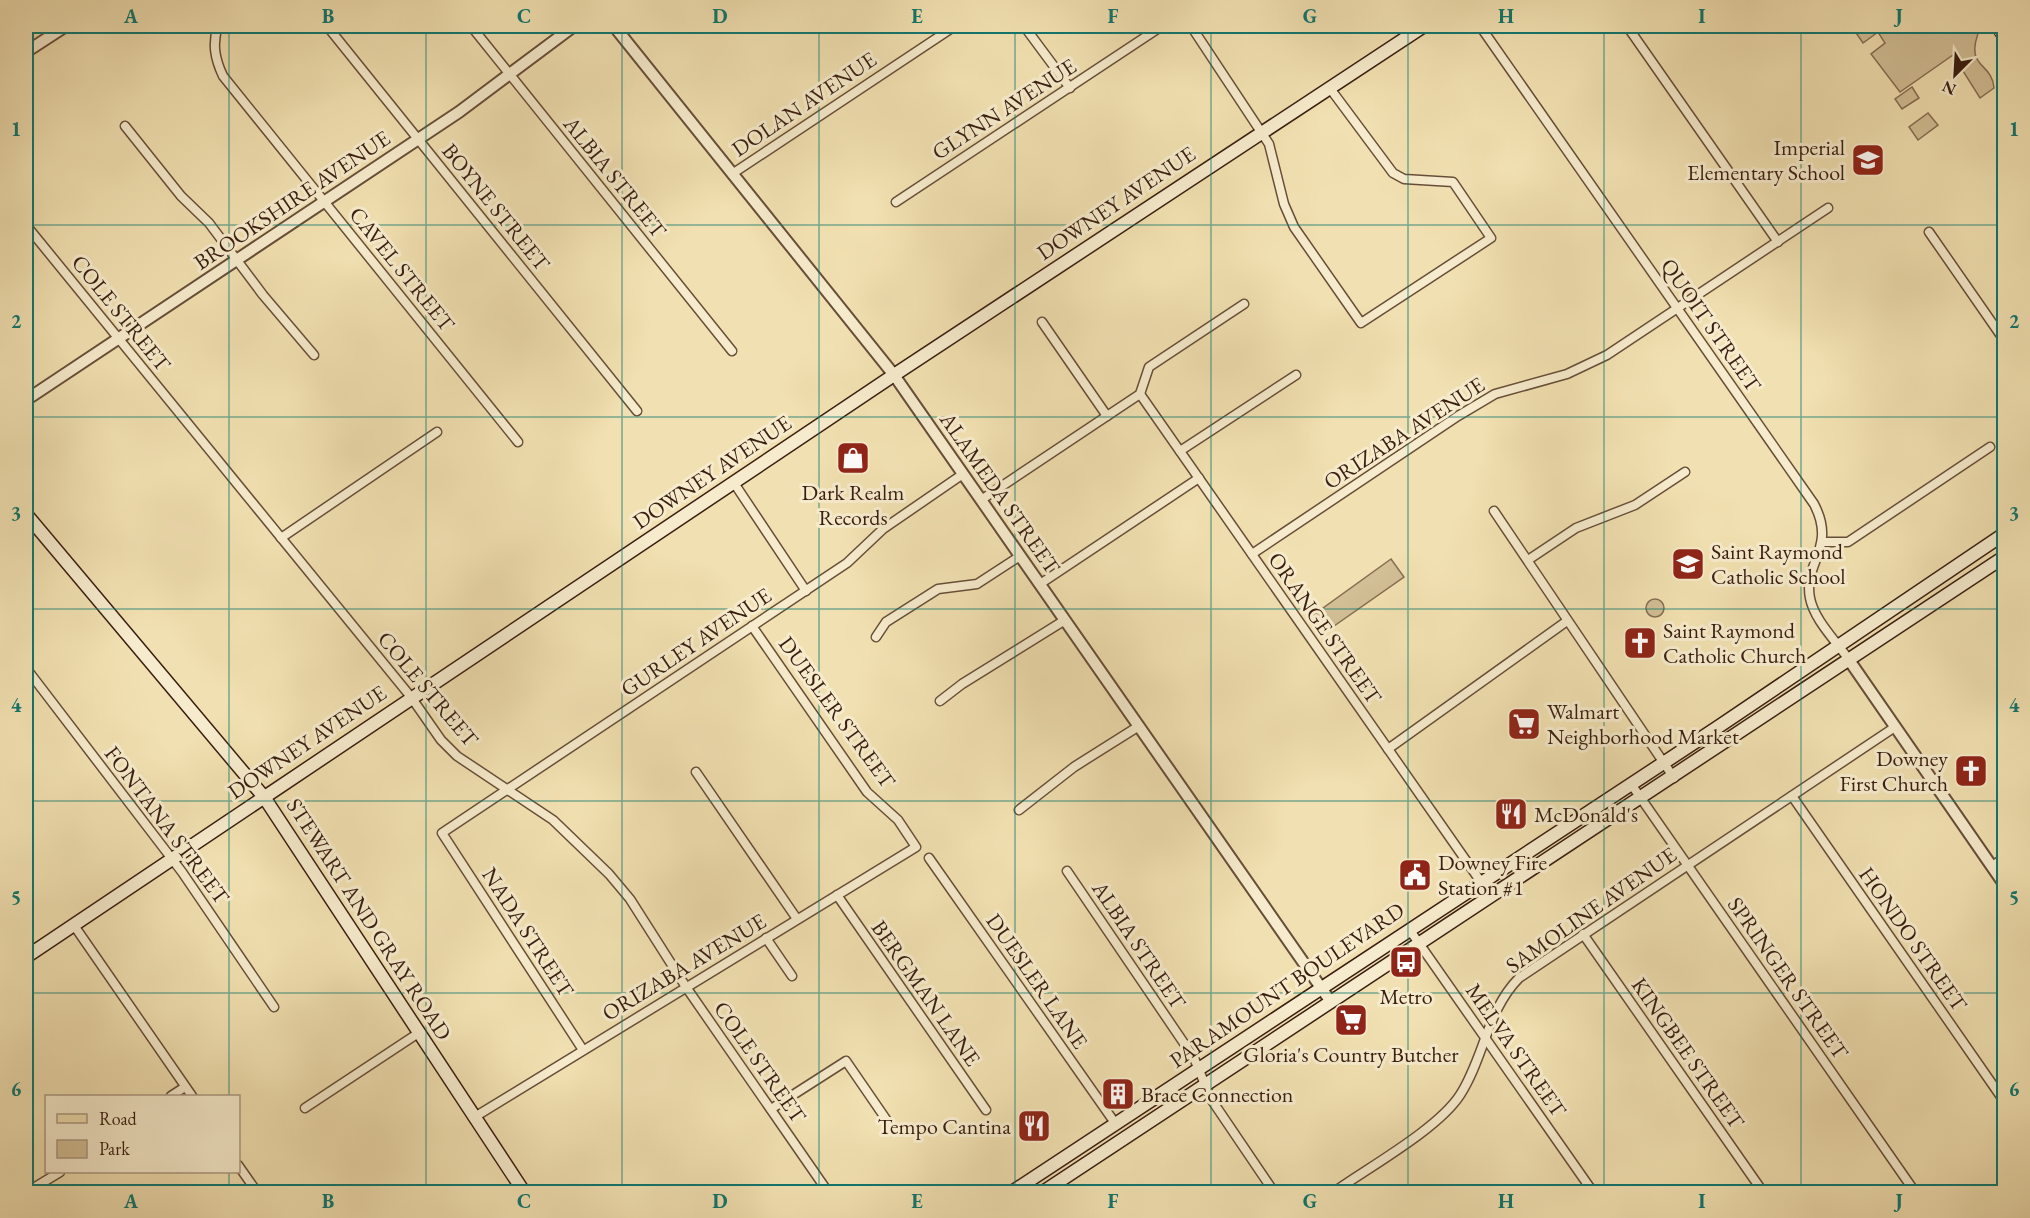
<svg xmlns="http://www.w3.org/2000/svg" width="2030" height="1218" viewBox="0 0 2030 1218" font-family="'EB Garamond',serif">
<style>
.green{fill:#d2bf96;stroke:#866e53;stroke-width:1.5}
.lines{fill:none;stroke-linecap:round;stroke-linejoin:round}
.minor-casing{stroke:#674e38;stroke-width:11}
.tertiary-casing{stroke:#674e38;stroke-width:14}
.secondary-casing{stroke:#391e10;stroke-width:15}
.primary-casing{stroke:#391e10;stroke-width:16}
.minor{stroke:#f6ebcc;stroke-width:8}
.tertiary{stroke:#f6ebcc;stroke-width:10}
.secondary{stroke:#f6ebcc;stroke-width:12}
.primary{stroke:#f1e0b1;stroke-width:14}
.grid{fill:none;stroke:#0f766e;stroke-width:1.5;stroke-opacity:0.55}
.labels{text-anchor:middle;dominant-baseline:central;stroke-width:6;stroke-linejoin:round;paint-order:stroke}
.street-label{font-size:22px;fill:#391e10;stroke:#f6ebcc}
.poi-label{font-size:22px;fill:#391e10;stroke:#f6ebcc;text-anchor:start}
.neatline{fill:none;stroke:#0f766e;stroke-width:2}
.grid-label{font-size:20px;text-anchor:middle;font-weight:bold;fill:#0f766e}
</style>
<rect width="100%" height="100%" fill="#f1e0b1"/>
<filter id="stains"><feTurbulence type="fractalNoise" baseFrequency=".00333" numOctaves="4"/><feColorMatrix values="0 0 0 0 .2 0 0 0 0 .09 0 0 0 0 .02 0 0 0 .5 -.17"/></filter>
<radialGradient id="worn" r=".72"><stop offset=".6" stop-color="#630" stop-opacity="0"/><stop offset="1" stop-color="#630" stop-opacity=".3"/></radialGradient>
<!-- green -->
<g class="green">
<path d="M1854 26H1981C1962 70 1992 60 1994 88L1980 98 1953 55 1900 92 1871 54 1885 43 1878 32 1863 43 1852 27Z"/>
<path d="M1912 87 1919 98 1902 109 1895 99Z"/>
<path d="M1928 113 1938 125 1918 140 1909 127Z"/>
<path d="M1391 559 1404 577 1324 633 1312 616Z"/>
<circle cx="1655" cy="608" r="9"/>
</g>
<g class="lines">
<defs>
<g id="minor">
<path d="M218 26C212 44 215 59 223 76L518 442"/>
<path d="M327 26 637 411"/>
<path d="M471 26 732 351"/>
<path d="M1024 26 1070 88"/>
<path d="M1191 26 1269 144 1284 204 1294 227 1361 323 1491 238 1453 182 1404 179 1393 173 1329 87"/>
<path d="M1480 26 1814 504C1837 548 1803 562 1810 598 1814 620 1837 642 1849 660"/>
<path d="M1627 26 1778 242"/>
<path d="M125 126 181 196 209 223 263 295 314 355"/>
<path d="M732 174 955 26"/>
<path d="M896 202 1162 26"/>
<path d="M26 225 411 697 441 740 457 756 553 820 609 874 630 899 686 987 828 1192"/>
<path d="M1929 232 2004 340"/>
<path d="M1042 322 1107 416"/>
<path d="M1140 394 1481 882"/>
<path d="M1180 451 1296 375"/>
<path d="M734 483 806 591"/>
<path d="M981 500 1140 394 1149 367 1244 304"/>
<path d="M1494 511 1674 778"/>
<path d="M281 538 437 432"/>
<path d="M1823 542H1848L1990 447"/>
<path d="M1252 554 1458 416 1495 394 1567 374 1607 355 1828 208"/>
<path d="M1528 560 1576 528 1635 505 1685 472"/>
<path d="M1040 584 1199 478"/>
<path d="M876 637 886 622 938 589 977 584 1020 556"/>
<path d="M26 668 182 872 274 1007"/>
<path d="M940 701 962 684 1065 620"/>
<path d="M1388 749 1567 621"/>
<path d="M696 772 797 919"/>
<path d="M1631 784 1915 1192"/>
<path d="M1792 796 2004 1101"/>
<path d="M1019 810 1074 767 1139 726"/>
<path d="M929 858 1115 1123"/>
<path d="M1992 866 2004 858"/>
<path d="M1067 871 1194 1058 1211 1099 1274 1192"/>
<path d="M837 895 986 1110"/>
<path d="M73 924 192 1096"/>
<path d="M1409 929 1593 1192"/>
<path d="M1583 934 1763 1192"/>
<path d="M766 938 792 976"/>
<path d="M583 1050 442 833 847 563 883 529 963 474"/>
<path d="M171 1096 185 1087"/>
<path d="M305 1108 417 1034"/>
<path d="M771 1109 846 1061 890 1125"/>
<path d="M473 1118 916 847 898 820 867 792 752 626"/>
<path d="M238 1165 257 1192"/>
<path d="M27 1192 60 1172"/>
<path d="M1334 1192C1369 1167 1438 1129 1460 1095 1484 1058 1487 1010 1519 978L1895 727"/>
</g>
<g id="tertiary">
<path d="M614 26 894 375 1331 1002"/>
<path d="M26 52 66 26"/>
<path d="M26 400 459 112 574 26"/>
<path d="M1849 660 2004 884"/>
</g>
<g id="secondary">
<path d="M26 514 264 797 524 1192"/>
<path d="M26 957 894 375 1424 26"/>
<path d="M1012 1192 1718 727 2004 534"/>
<path d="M1043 1192 2004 557"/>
</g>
<path id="primary" d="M1998 26 2004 35"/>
</defs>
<!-- minor casing -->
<use href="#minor" class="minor-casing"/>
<!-- tertiary casing -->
<use href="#tertiary" class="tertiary-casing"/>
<!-- secondary casing -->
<use href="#secondary" class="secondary-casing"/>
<!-- primary casing -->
<use href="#primary" class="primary-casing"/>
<!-- minor -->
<use href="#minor" class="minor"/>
<!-- tertiary -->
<use href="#tertiary" class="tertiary"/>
<!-- secondary -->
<use href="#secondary" class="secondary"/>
<!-- primary -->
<use href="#primary" class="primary"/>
</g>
<!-- grid -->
<path class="grid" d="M229 26V1096M426 26V1192M622 26V1192M819 26V1192M1015 26V1192M1211 26V1192M1408 26V1192M1604 26V1192M1801 26V1192M26 225H2004M26 417H2004M26 609H2004M26 801H2004M26 993H2004M229 1172V1192"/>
<!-- icons -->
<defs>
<symbol id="school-square" viewBox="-11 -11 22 22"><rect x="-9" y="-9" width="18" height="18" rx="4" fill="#8f2418" stroke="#f6ebcc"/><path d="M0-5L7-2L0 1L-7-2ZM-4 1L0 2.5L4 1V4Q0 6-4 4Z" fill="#fff"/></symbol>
<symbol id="shop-square" viewBox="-11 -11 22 22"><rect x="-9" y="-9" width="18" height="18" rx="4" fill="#8f2418" stroke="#f6ebcc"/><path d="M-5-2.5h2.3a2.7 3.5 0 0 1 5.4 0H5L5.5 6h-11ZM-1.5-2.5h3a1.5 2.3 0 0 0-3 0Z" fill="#fff"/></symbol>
<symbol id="church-square" viewBox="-11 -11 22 22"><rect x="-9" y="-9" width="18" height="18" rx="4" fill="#8f2418" stroke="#f6ebcc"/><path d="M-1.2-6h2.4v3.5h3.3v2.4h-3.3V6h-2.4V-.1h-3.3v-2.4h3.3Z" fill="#fff"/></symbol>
<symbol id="supermarket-square" viewBox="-11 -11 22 22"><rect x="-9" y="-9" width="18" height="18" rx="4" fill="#8f2418" stroke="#f6ebcc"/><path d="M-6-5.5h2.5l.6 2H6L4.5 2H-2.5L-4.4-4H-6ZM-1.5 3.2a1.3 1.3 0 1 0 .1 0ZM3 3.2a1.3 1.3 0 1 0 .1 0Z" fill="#fff"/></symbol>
<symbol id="restaurant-square" viewBox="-11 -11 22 22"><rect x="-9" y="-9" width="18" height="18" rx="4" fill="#8f2418" stroke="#f6ebcc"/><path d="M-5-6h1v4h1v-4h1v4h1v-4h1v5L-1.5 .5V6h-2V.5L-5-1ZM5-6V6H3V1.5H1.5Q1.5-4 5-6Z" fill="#fff"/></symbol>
<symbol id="civic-square" viewBox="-11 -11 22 22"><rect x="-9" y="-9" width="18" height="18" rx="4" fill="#8f2418" stroke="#f6ebcc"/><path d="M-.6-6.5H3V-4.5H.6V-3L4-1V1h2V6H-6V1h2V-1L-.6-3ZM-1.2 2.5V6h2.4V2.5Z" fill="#fff"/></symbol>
<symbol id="bus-square" viewBox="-11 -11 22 22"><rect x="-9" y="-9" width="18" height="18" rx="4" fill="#8f2418" stroke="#f6ebcc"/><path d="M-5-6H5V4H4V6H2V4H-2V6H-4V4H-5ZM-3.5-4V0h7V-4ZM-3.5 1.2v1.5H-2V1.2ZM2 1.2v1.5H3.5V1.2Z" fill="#fff"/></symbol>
<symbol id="building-square" viewBox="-11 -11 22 22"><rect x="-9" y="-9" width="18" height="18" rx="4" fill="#8f2418" stroke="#f6ebcc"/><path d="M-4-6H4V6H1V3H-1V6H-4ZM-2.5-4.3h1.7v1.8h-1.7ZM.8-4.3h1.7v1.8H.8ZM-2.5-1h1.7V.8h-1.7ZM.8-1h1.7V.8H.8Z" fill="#fff"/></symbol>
</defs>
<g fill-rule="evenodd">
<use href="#school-square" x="1849" y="141" width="38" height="38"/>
<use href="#shop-square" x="834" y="439" width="38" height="38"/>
<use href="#school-square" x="1669" y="545" width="38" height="38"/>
<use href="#church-square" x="1621" y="624" width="38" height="38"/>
<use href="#supermarket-square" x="1505" y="705" width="38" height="38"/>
<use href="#church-square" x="1952" y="752" width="38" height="38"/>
<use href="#restaurant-square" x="1492" y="795" width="38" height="38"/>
<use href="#civic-square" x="1396" y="856" width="38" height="38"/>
<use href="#bus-square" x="1387" y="943" width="38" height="38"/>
<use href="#supermarket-square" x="1332" y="1001" width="38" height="38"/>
<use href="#building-square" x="1099" y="1075" width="38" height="38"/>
<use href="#restaurant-square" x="1015" y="1107" width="38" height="38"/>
</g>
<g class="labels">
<!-- street labels -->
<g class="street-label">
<text transform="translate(804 104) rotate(-34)">DOLAN AVENUE</text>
<text transform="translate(1004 109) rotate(-33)">GLYNN AVENUE</text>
<text transform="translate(615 177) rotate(51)">ALBIA STREET</text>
<text transform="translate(292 200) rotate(-34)">BROOKSHIRE AVENUE</text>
<text transform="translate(1116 203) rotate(-34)">DOWNEY AVENUE</text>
<text transform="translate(496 207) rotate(51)">BOYNE STREET</text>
<text transform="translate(402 269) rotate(51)">CAVEL STREET</text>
<text transform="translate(121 313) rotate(51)">COLE STREET</text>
<text transform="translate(1711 325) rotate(55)">QUOIT STREET</text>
<text transform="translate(1404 433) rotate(-33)">ORIZABA AVENUE</text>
<text transform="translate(712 472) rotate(-34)">DOWNEY AVENUE</text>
<text transform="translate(1000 493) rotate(55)">ALAMEDA STREET</text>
<text transform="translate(1325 628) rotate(55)">ORANGE STREET</text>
<text transform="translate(696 642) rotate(-34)">GURLEY AVENUE</text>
<text transform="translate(428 689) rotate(50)">COLE STREET</text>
<text transform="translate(837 712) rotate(54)">DUESLER STREET</text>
<text transform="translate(307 742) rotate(-34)">DOWNEY AVENUE</text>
<text transform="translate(167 825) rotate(53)">FONTANA STREET</text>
<text transform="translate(1591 910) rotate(-35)">SAMOLINE AVENUE</text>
<text transform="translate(369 919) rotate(57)">STEWART AND GRAY ROAD</text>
<text transform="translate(528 932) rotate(57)">NADA STREET</text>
<text transform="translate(1913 939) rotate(55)">HONDO STREET</text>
<text transform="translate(1139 945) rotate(56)">ALBIA STREET</text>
<text transform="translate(684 967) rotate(-31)">ORIZABA AVENUE</text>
<text transform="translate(1788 978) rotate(55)">SPRINGER STREET</text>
<text transform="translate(1037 981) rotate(55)">DUESLER LANE</text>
<text transform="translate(1287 985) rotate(-34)">PARAMOUNT BOULEVARD</text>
<text transform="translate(926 993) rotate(55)">BERGMAN LANE</text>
<text transform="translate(1516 1050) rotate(55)">MELVA STREET</text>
<text transform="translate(1688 1053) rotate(55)">KINGBEE STREET</text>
<text transform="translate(760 1062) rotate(55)">COLE STREET</text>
</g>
<!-- poi labels -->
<g class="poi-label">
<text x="1845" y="147" text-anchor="end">Imperial<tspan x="1845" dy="25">Elementary School</tspan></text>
<text x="853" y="492" text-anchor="middle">Dark Realm<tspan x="853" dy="25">Records</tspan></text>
<text x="1711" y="551">Saint Raymond<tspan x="1711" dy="25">Catholic School</tspan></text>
<text x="1663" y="630">Saint Raymond<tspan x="1663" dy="25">Catholic Church</tspan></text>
<text x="1547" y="711">Walmart<tspan x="1547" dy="25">Neighborhood Market</tspan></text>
<text x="1948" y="758" text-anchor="end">Downey<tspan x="1948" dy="25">First Church</tspan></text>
<text x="1534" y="814">McDonald's</text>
<text x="1438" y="862">Downey Fire<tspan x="1438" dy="25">Station #1</tspan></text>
<text x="1406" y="996" text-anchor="middle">Metro</text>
<text x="1351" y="1054" text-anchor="middle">Gloria's Country Butcher</text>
<text x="1141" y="1094">Brace Connection</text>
<text x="1011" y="1126" text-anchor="end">Tempo Cantina</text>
</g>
</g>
<!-- margin -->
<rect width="2030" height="1218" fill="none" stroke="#f1e0b1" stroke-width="66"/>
<!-- legend -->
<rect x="45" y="1095" width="195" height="78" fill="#f6ebcc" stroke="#aa9981" stroke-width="1.5"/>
<rect x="57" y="1114" width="30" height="9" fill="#f1e0b1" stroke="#aa9981" stroke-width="1.5"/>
<text x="99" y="1125" font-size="18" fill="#391e10">Road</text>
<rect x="57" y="1140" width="30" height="18" fill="#d2bf96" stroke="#aa9981" stroke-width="1.5"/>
<text x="99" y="1155" font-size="18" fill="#391e10">Park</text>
<!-- north arrow -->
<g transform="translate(1955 75) rotate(204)" stroke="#f6ebcc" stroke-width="4.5" paint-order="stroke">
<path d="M0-4.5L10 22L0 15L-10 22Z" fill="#391e10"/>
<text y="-9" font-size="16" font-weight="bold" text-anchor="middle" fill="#391e10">N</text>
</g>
<rect x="33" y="33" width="1964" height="1152" class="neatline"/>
<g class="grid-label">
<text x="131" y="23">A</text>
<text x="328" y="23">B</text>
<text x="524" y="23">C</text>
<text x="720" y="23">D</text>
<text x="917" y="23">E</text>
<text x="1113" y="23">F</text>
<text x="1310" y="23">G</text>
<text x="1506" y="23">H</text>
<text x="1702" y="23">I</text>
<text x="1899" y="23">J</text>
<text x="16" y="136">1</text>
<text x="2014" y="136">1</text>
<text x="16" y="328">2</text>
<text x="2014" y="328">2</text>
<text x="16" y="520">3</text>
<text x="2014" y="520">3</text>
<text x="16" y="712">4</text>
<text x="2014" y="712">4</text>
<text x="16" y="904">5</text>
<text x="2014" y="904">5</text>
<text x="16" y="1096">6</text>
<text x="2014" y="1096">6</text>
<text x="131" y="1208">A</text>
<text x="328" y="1208">B</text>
<text x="524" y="1208">C</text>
<text x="720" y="1208">D</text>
<text x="917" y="1208">E</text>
<text x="1113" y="1208">F</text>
<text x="1310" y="1208">G</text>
<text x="1506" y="1208">H</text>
<text x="1702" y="1208">I</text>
<text x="1899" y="1208">J</text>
</g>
<rect width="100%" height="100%" filter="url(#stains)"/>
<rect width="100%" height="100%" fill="url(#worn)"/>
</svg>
